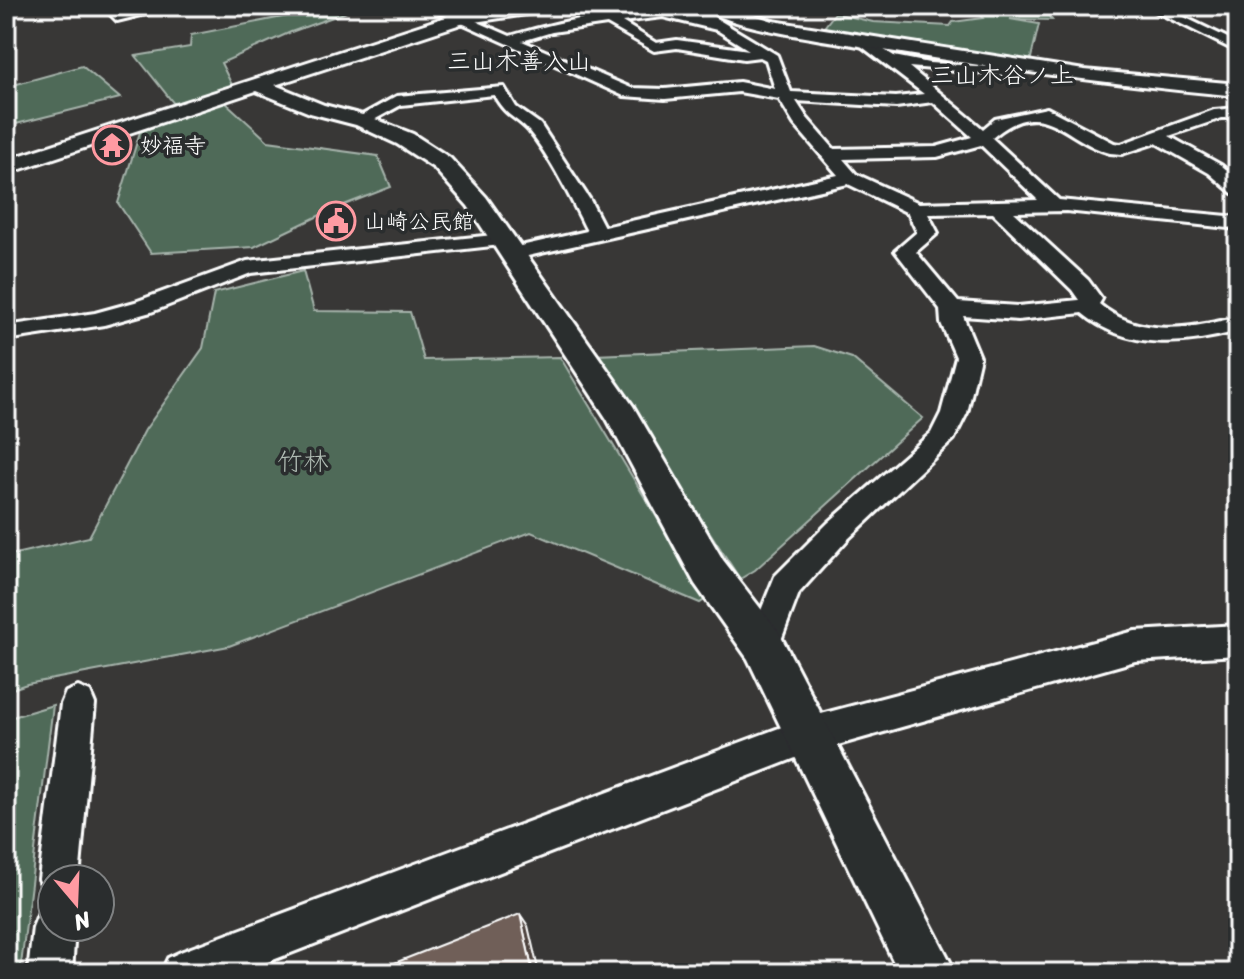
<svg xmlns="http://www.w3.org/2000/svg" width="1244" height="979" viewBox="0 0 1244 979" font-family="Sriracha,'Klee One',sans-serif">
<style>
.green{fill:#4f6a59;stroke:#a7b4ac;stroke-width:2}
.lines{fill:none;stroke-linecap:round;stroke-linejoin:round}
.stream{fill:#92a2a8;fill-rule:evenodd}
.minor-casing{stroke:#fff;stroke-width:6}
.tertiary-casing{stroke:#fff;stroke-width:6}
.minor{fill:#2a2d2e;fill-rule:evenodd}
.tertiary{fill:#2a2d2e;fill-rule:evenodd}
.shaded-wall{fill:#4e423e;stroke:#fff;stroke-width:2}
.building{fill:#705f58;stroke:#fff;stroke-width:2}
.labels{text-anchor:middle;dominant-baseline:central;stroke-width:7;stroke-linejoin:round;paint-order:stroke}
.far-poi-label{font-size:22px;fill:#fff;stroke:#2a2d2e;text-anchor:start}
.far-neighbourhood-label{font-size:24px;fill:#fff;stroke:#2a2d2e}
.park-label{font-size:26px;fill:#b0bcb4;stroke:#2a2d2e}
</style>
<rect width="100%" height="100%" fill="#383736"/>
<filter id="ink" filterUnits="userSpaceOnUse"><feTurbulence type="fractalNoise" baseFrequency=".0125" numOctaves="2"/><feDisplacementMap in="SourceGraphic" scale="16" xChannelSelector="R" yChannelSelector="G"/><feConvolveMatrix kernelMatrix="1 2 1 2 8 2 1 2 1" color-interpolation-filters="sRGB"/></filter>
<g filter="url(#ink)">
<!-- green -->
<g class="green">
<path d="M976 6H1041L1052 20 1010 19 1039 24 1030 62 822 30 835 13 873 22 950 26 953 22 983 18Z"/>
<path d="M328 8 344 13 291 32 221 63 232 85 175 105 136 56 190 47 191 35Z"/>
<path d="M82 66 120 98 12 125 16 158 6 161V87Z"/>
<path d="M224 101 268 141 378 156 391 187 331 210 254 247 151 253 118 203 140 132Z"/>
<path d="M303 271 314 311 410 312 424 360 560 357 706 599 700 603 531 532 229 646 27 684 6 691V556L89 537 145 430 203 348 214 293Z"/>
<path d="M814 346 852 358 923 418 755 570 740 579 595 355Z"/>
<path d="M53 705 20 973H6V719Z"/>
</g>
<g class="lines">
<!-- stream -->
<path class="stream" d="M1087 77 1189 88 1192 90 1189 92 1085 80 1084 79Z"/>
<defs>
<g id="minor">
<path d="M6 6H23L6 13Z"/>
<path d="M102 6H115L120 13 153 6H178L117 21Z"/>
<path d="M424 6H441L510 36C563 20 649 1 701 17L699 6H711L714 17 777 55 791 92 896 97 924 94 860 45 858 42 865 38 894 56 929 63 1022 69 1024 72 1017 76 909 67 983 129 995 119 1047 108 1114 143 1121 144 1214 110 1238 108V118H1222L1169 136 1221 165 1238 180V195L1232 193 1209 173 1156 143 1122 154 1110 153C1064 141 1044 93 992 138L1059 200 1238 217V229L1066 211 1014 212 1088 280 1102 299 1099 304C1140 338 1190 329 1238 317V331C1185 345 1127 351 1082 313L1018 320 963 316 980 357 967 413 954 439 848 539 799 593 775 656 763 660 751 656 747 645 775 576 828 523 931 433 941 413 956 357 941 323 940 309 895 251 917 232 908 213 848 184 510 260 503 258 500 254 503 250 587 231C571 199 551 158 529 131 515 116 506 117 494 95L401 105 363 126 357 124V118L397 96 504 87 516 107 540 124 590 200 604 227 838 175 794 124 779 99 739 92 665 99 624 96ZM663 17 717 30 749 50 677 40 656 43 622 22ZM607 24 654 51 677 48 744 59 760 57 766 60 775 89 739 82 665 89 631 88 522 41 552 32ZM796 101 896 107 933 102 972 137 936 147 834 149 807 118ZM981 145 1038 200 919 203 856 174 843 159 937 157ZM993 213 1072 290 1079 300 1018 306 958 302 916 252 938 233 928 214Z"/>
<path d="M1145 6H1161L1238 43V52Z"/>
<path d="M503 234 510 236 513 240 510 244 251 273 151 312 104 325 6 340V326L95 313 135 302 247 261Z"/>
<path d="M1238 625V655L1135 661 806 754 239 973H161L168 958 183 951 806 718 1135 631Z"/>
<path d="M78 687 90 692 95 704 79 879H52V896L45 893 39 879 61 704 66 692Z"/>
<path d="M52 907V927H75L72 973H28L33 927 39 912Z"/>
</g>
<g id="tertiary">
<path d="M513 6H554L546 11 461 24 275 85 324 105 370 117 413 134 450 158 486 197 633 406 723 560 778 631 956 973H899L748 659 695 584 607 419 468 206 434 168 397 144 356 125 310 113 256 91 6 174V160L452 15Z"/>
<path d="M701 6H725L773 21 1084 70 1238 84V96C1103 83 974 66 841 43 810 38 721 25 701 6Z"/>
</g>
</defs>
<!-- minor casing -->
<use href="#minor" class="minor-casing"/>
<!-- tertiary casing -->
<use href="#tertiary" class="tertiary-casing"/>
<!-- minor -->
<use href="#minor" class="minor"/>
<!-- tertiary -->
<use href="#tertiary" class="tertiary"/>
</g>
<!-- shaded-wall -->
<path class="shaded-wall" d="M520 914 528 926 539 973H533Z"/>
<!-- building -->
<path class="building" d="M520 914 533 973H369Z"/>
</g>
<!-- icons -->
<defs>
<symbol id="temple-ring" viewBox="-11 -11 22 22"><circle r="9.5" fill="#2a2d2e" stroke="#ff9aa2" stroke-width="1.5"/><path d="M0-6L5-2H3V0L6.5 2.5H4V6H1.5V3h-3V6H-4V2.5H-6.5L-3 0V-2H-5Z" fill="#ff9aa2"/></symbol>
<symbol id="civic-ring" viewBox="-11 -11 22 22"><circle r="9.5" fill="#2a2d2e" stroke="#ff9aa2" stroke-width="1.5"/><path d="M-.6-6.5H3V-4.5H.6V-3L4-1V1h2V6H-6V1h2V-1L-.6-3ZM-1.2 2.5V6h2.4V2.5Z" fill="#ff9aa2"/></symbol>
</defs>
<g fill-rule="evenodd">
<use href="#temple-ring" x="90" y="123" width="44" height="44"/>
<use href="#civic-ring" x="314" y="199" width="44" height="44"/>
</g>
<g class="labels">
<!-- far-poi labels -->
<g class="far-poi-label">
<text x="140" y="145">妙福寺</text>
<text x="364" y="221">山崎公民館</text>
</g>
<!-- far-neighbourhood labels -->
<g class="far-neighbourhood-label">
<text x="519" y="61">三山木善入山</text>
<text x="1002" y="75">三山木谷ノ上</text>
</g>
<!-- park labels -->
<g class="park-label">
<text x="303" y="461">竹林</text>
</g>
</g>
<!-- margin -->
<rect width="1244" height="979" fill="none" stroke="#2a2d2e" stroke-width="32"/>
<rect x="16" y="16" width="1212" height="947" fill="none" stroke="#fff" stroke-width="3" filter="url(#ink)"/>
<!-- north arrow -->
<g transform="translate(76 903) rotate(161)"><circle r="38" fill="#2a2d2e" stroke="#7f8182" stroke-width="2"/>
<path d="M0-6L14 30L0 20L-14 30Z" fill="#ff9aa2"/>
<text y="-12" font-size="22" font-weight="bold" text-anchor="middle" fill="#ffffff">N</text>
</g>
</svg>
